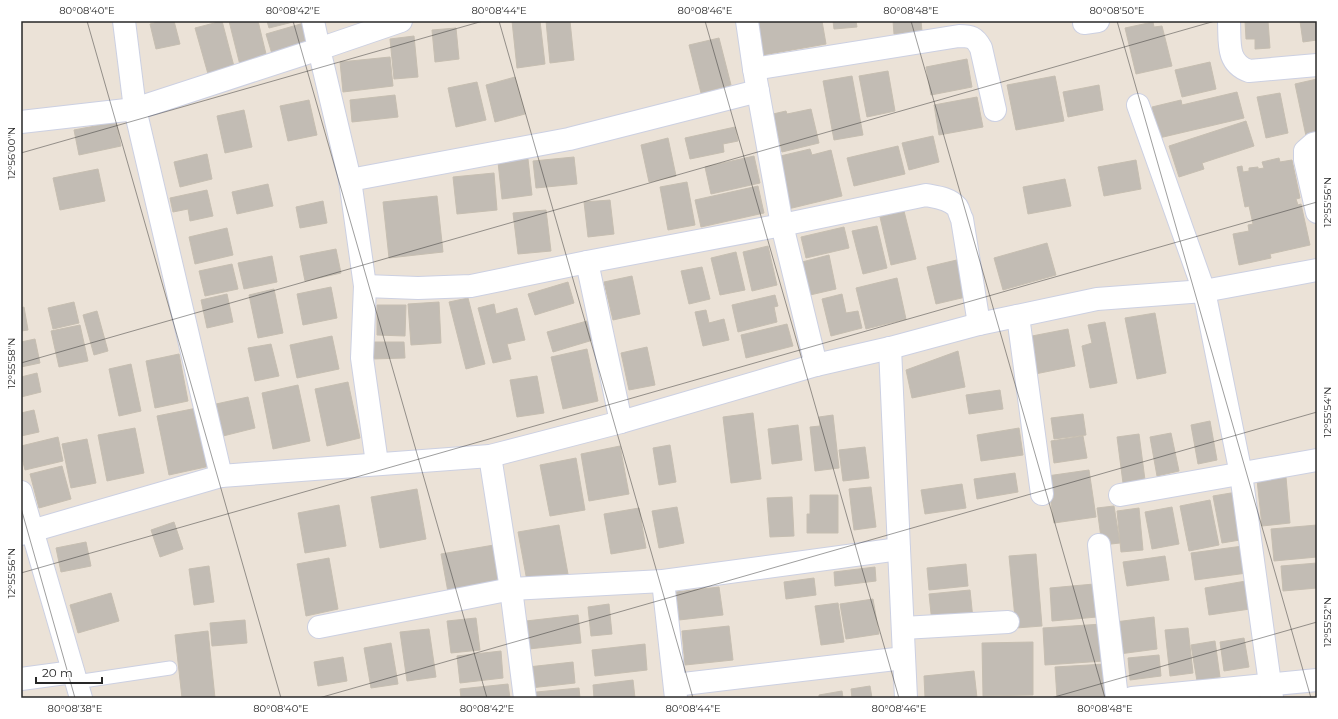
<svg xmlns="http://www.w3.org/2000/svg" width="1338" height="719" viewBox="0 0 1338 719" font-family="Montserrat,sans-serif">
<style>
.building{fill:#c2bcb4;stroke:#c6beb1}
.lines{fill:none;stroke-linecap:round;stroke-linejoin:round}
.lane-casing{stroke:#ccd0e2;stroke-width:15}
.street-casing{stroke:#ccd0e2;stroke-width:24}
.secondary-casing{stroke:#ccd0e2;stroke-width:24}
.lane{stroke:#fff;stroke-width:13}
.street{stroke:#fff;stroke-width:22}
.secondary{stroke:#fff;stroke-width:22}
.ticks{fill:none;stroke:#272727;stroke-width:1;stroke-opacity:0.45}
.neatline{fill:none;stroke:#272727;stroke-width:1.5}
.ticks-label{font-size:10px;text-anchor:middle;fill:#272727}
</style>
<rect width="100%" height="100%" fill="#ebe2d7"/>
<!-- building -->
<g class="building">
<path d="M162 21H174L180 44 156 49 150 24Z"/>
<path d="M222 21 236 74 210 81 195 28Z"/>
<path d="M229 21H258L267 58 240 65Z"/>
<path d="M267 21H297L269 28Z"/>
<path d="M512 21H540L545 64 517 68Z"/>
<path d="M546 21H570L574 60 550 63Z"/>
<path d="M758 21H822L826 44 763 55Z"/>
<path d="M833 21H856L857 27 834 29Z"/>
<path d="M893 21H921L922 31 894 34Z"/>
<path d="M1245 21H1268L1270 48 1255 49V39H1246Z"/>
<path d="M1300 21H1317V40L1303 42Z"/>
<path d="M1153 22 1154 27 1162 26 1172 66 1136 74 1125 28Z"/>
<path d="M304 23 310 43 272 54 266 34Z"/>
<path d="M456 28 459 59 435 62 432 30Z"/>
<path d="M414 36 418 77 394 79 390 39Z"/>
<path d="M719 38 731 85 701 93 689 45Z"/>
<path d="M390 57 393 86 343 92 340 62Z"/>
<path d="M967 59 972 87 931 95 926 67Z"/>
<path d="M1210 62 1216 89 1182 97 1175 70Z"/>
<path d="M888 71 895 111 867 117 859 76Z"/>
<path d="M852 76 863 135 834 140 823 81Z"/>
<path d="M1055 76 1064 121 1016 130 1007 85Z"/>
<path d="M515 77 525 114 495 122 486 85Z"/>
<path d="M1317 79V134L1306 136 1295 84Z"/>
<path d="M477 82 486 120 456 127 448 88Z"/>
<path d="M1099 85 1103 110 1068 117 1063 92Z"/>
<path d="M1237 92 1244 118 1159 138 1152 107 1181 100 1182 105Z"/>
<path d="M1280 93 1288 133 1266 138 1257 97Z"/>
<path d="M395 95 398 117 352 122 350 100Z"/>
<path d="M977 97 983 127 939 135 934 105Z"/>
<path d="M309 100 317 135 288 141 280 106Z"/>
<path d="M811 109 819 143 782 152 773 114 786 111 787 114Z"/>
<path d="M244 110 252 147 225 153 217 116Z"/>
<path d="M1246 121 1254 146 1202 163 1204 169 1179 177 1169 146Z"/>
<path d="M116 122 121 146 79 155 74 130Z"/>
<path d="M735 127 738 141 723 144 724 152 690 159 685 138Z"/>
<path d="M933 136 939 162 909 170 902 143Z"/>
<path d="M668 138 676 176 649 182 641 145Z"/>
<path d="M898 146 905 174 854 186 847 158Z"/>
<path d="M810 149 812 155 831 150 842 196 788 209 776 157Z"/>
<path d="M207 154 212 179 180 187 174 162Z"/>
<path d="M754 156 760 183 711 194 705 167Z"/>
<path d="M574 157 577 184 536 188 533 161Z"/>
<path d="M1279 158 1280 162 1292 160 1300 198 1296 199 1298 205 1301 204 1310 245 1270 254 1271 258 1239 265 1233 234 1249 231 1248 225 1253 224 1249 206 1245 207 1237 167 1242 166 1243 172 1249 171V168L1258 167V169L1264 168 1262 162Z"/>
<path d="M528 159 532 195 502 199 498 162Z"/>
<path d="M1136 160 1141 189 1104 196 1098 167Z"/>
<path d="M98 169 105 201 60 210 53 178Z"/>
<path d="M494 173 497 210 457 214 453 177Z"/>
<path d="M1065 179 1071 206 1028 214 1023 187Z"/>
<path d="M687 182 695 225 668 230 660 187Z"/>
<path d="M268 184 273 206 237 214 232 192Z"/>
<path d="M758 186 764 213 701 227 695 200Z"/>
<path d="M207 190 213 216 190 221 188 209 173 212 170 198Z"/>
<path d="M437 196 443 252 389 258 383 202Z"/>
<path d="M610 200 614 234 588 237 584 202Z"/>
<path d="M323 201 327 223 300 228 296 207Z"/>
<path d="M546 210 551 251 518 254 513 213Z"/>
<path d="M904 211 916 259 891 265 880 217Z"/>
<path d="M877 226 887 268 863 274 852 231Z"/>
<path d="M844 227 849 248 806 258 801 237Z"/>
<path d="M227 228 233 255 195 264 189 237Z"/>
<path d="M1047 243 1056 275 1003 290 994 258Z"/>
<path d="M768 246 777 285 752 291 743 252Z"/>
<path d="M336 249 341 273 305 281 300 256Z"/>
<path d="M736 252 745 290 720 295 711 258Z"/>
<path d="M829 255 836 289 810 295 802 262Z"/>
<path d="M272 256 277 282 244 289 238 263Z"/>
<path d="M961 259 970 296 936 304 927 267Z"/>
<path d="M232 264 238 289 205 296 199 271Z"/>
<path d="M702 267 710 299 689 304 681 271Z"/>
<path d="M632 276 640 314 613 320 604 282Z"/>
<path d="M897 278 906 319 866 329 856 288Z"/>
<path d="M568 282 574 303 535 315 528 294Z"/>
<path d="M331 287 337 318 303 325 297 294Z"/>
<path d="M274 289 283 333 258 338 249 295Z"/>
<path d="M227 294 233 322 207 328 201 300Z"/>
<path d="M842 294 846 313 858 311 862 328 831 336 822 299Z"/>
<path d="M775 295 778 306 774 307 777 322 738 332 732 305Z"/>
<path d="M468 298 485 364 466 369 449 302Z"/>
<path d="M74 302 79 323 53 329 48 308Z"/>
<path d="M439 302 441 343 411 345 408 304Z"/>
<path d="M494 304 496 314 517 308 525 340 507 344 511 359 493 363 478 308Z"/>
<path d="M377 305H406L405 336 377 335Z"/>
<path d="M24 307 28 330 21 331V308Z"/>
<path d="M706 310 709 323 724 319 729 340 703 346 695 312Z"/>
<path d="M97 311 108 351 94 355 83 315Z"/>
<path d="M1155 313 1166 373 1137 379 1125 318Z"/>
<path d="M587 321 593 340 553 352 547 332Z"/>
<path d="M1105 322 1117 383 1090 388 1082 346 1092 343 1088 325Z"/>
<path d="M787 324 793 346 746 358 741 335Z"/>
<path d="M80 325 88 361 59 367 51 331Z"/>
<path d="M1068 329 1075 366 1030 375 1024 349 1034 347 1032 336Z"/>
<path d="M332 336 339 369 297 378 290 345Z"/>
<path d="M35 339 40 363 21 367V342Z"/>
<path d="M372 342H404L405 358 372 359Z"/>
<path d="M271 344 279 376 255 381 248 348Z"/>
<path d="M647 347 655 385 629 390 621 353Z"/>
<path d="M587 349 598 401 563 409 551 357Z"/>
<path d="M958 351 965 387 912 398 906 370Z"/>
<path d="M179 354 188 401 155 408 146 361Z"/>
<path d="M131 364 141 411 119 416 109 369Z"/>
<path d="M37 373 41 392 21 397V377Z"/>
<path d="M537 376 544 413 517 417 510 380Z"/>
<path d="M348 382 360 438 327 446 315 389Z"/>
<path d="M298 385 310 441 273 449 262 393Z"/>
<path d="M1000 390 1003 409 969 414 966 395Z"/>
<path d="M248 397 255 428 223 436 216 404Z"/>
<path d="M197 408 210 466 169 475 157 416Z"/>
<path d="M34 410 39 432 21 436V413Z"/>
<path d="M753 413 761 479 731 483 723 417Z"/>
<path d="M1083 414 1086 435 1054 439 1051 418Z"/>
<path d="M833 415 839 468 815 471 810 427 820 426 819 417Z"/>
<path d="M1210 421 1217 460 1198 464 1191 425Z"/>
<path d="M798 425 802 460 772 464 768 429Z"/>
<path d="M135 428 144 473 107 481 98 435Z"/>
<path d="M1019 428 1023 455 981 461 977 435Z"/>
<path d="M1171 433 1179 471 1157 476 1150 437Z"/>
<path d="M1139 434 1145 480 1123 483 1117 437Z"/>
<path d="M1083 436 1087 458 1054 463 1051 441Z"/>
<path d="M58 437 63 461 25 470 21 454V446Z"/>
<path d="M87 439 96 483 71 488 62 444Z"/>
<path d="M670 445 676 482 659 485 653 448Z"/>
<path d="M620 446 629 494 589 501 581 454Z"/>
<path d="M865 447 869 478 843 481 839 450Z"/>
<path d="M576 458 585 510 550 516 540 465Z"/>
<path d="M62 466 71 499 39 508 30 474Z"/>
<path d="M1089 470 1096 517 1054 523 1047 476Z"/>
<path d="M1015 473 1018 492 977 499 974 479Z"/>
<path d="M1286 477 1290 523 1262 526 1257 480Z"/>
<path d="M962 484 966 508 925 514 921 490Z"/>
<path d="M871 487 876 527 854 530 849 489Z"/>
<path d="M417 489 426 539 380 548 371 497Z"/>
<path d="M1237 492 1246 539 1222 543 1213 496Z"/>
<path d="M810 495H838V533H807V514H810Z"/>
<path d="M792 497 794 536 770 537 767 498Z"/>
<path d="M1210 500 1219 545 1189 551 1180 506Z"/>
<path d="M339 505 346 546 305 553 298 513Z"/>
<path d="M1114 506 1120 543 1102 545 1097 508Z"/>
<path d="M677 507 684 543 659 548 652 511Z"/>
<path d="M1172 507 1179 544 1152 549 1145 512Z"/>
<path d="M639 508 646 548 611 554 604 514Z"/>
<path d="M1139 508 1143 550 1121 552 1117 511Z"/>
<path d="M174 522 183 549 160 557 151 530Z"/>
<path d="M559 525 568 574 527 581 518 532Z"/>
<path d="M1317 525V557L1274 561 1271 529Z"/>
<path d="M86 542 91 566 61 572 56 548Z"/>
<path d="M494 545 501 582 448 592 441 554Z"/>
<path d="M1243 546 1247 573 1195 580 1191 553Z"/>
<path d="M1036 554 1042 626 1016 628 1009 556Z"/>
<path d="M1165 556 1169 580 1127 586 1123 562Z"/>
<path d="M329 558 338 609 306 616 297 564Z"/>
<path d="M1317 563V588L1283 591 1281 566Z"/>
<path d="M966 564 968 586 929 590 927 568Z"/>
<path d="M209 566 214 602 194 605 189 569Z"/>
<path d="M875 567 876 581 835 586 834 572Z"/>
<path d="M814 578 816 595 786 599 784 582Z"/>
<path d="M1246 581 1250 609 1209 615 1205 588Z"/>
<path d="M1094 584 1097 617 1052 621 1050 588Z"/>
<path d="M719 587 723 615 679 620 676 592Z"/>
<path d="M970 590 973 619 932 623 929 594Z"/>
<path d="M111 593 119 621 78 633 70 605Z"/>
<path d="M873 599 879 634 846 639 840 604Z"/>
<path d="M838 603 844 642 821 645 815 606Z"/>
<path d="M609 604 612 634 591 636 588 607Z"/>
<path d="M578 615 581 643 529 649 526 621Z"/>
<path d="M1154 617 1157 649 1119 654 1115 622Z"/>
<path d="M476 618 480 650 451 653 447 621Z"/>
<path d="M245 620 247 643 212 646 210 623Z"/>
<path d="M1102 624 1104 661 1045 665 1043 628Z"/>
<path d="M729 626 733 660 685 665 682 631Z"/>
<path d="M1188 628 1193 673 1170 676 1165 630Z"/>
<path d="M429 629 436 677 407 681 400 632Z"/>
<path d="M208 631 215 698H182L175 635Z"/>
<path d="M1244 638 1249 667 1224 671 1220 642Z"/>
<path d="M1215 641 1220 677 1197 681 1191 645Z"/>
<path d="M1033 642V695L983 696 982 643Z"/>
<path d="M391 643 398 684 371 688 364 648Z"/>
<path d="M645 644 647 670 595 676 592 650Z"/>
<path d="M501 651 503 678 460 683 457 656Z"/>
<path d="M1159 655 1161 676 1130 680 1128 658Z"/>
<path d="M343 657 347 681 318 686 314 662Z"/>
<path d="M573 662 575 683 530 688 528 667Z"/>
<path d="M1105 664 1107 698H1057L1055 667Z"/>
<path d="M974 671 977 698H925L924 676Z"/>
<path d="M633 680 635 698H594L593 685Z"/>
<path d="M508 684 510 698H461L460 689Z"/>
<path d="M870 686 872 698H852L851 689Z"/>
<path d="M579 688 580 698H527L526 693Z"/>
<path d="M842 691 843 698H819V695Z"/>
</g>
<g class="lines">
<defs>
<path id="lane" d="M76 682 170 668"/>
<g id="street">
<path d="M124 21 135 109 221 476"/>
<path d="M747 21 754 69 782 225 816 365"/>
<path d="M1229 21C1230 42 1226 63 1249 71L1317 65"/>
<path d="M1084 23 1098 21"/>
<path d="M754 69 959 36C971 36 975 37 981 48L995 110"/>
<path d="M1138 105 1204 291 1241 474 1272 698"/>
<path d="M21 122 135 109 319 49 313 21"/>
<path d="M1317 143 1313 144 1305 151V160L1317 212"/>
<path d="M350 180 569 139 758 91"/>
<path d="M587 262 621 422"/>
<path d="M365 286 418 288 471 286 587 262 782 225 926 195C936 197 949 198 957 207 959 210 960 216 962 219L979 324"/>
<path d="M1018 316 1042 494"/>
<path d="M890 348 899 549 906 698"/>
<path d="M490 456 511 589 525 698"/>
<path d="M377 463 362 358 365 286 350 180 319 49 401 21"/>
<path d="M21 492 81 698"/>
<path d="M1120 495 1317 460"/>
<path d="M1099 545 1117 698"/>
<path d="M663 581 676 698"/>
<path d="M319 627 511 589 663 581 899 549"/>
<path d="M903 628 1008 622"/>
<path d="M21 679 73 672"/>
<path d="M675 685 904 658"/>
<path d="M1132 698 1317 680"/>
</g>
<path id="secondary" d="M21 534 221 476 490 456 621 422 816 365 890 348 979 324 1097 299 1204 291 1317 270"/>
</defs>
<!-- lane casing -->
<use href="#lane" class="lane-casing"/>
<!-- street casing -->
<use href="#street" class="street-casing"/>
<!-- secondary casing -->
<use href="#secondary" class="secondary-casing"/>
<!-- lane -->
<use href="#lane" class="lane"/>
<!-- street -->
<use href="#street" class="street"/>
<!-- secondary -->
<use href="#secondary" class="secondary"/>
</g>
<!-- ticks -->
<path class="ticks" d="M87 21 281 698M293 21 487 698M499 21 693 698M705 21 899 698M911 21 1105 698M1117 21 1311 698M21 153 483 21M21 363 1215 21M21 508 75 698M21 573 1317 202M319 698 1317 412M1051 698 1317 622"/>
<!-- border -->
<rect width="1338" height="719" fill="none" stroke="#ffffff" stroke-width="44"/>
<!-- scale -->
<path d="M36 677v6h66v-6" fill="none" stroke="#272727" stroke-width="2"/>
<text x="42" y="677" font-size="12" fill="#272727" stroke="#ffffff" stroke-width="3" paint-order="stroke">20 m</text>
<rect x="22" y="22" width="1294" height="675" class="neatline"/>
<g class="ticks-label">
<text x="87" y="14">80°08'40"E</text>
<text x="293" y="14">80°08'42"E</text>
<text x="499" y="14">80°08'44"E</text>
<text x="705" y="14">80°08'46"E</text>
<text x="911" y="14">80°08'48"E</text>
<text x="1117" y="14">80°08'50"E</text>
<text transform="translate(11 153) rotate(-90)" y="4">12°56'00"N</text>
<text transform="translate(1327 202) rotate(-90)" y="4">12°55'56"N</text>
<text transform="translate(11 363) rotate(-90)" y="4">12°55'58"N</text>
<text transform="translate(1327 412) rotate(-90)" y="4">12°55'54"N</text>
<text transform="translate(11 573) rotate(-90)" y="4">12°55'56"N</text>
<text transform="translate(1327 622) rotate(-90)" y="4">12°55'52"N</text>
<text x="75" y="712">80°08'38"E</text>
<text x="281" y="712">80°08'40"E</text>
<text x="487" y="712">80°08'42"E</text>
<text x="693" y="712">80°08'44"E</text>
<text x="899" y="712">80°08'46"E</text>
<text x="1105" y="712">80°08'48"E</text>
</g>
</svg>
